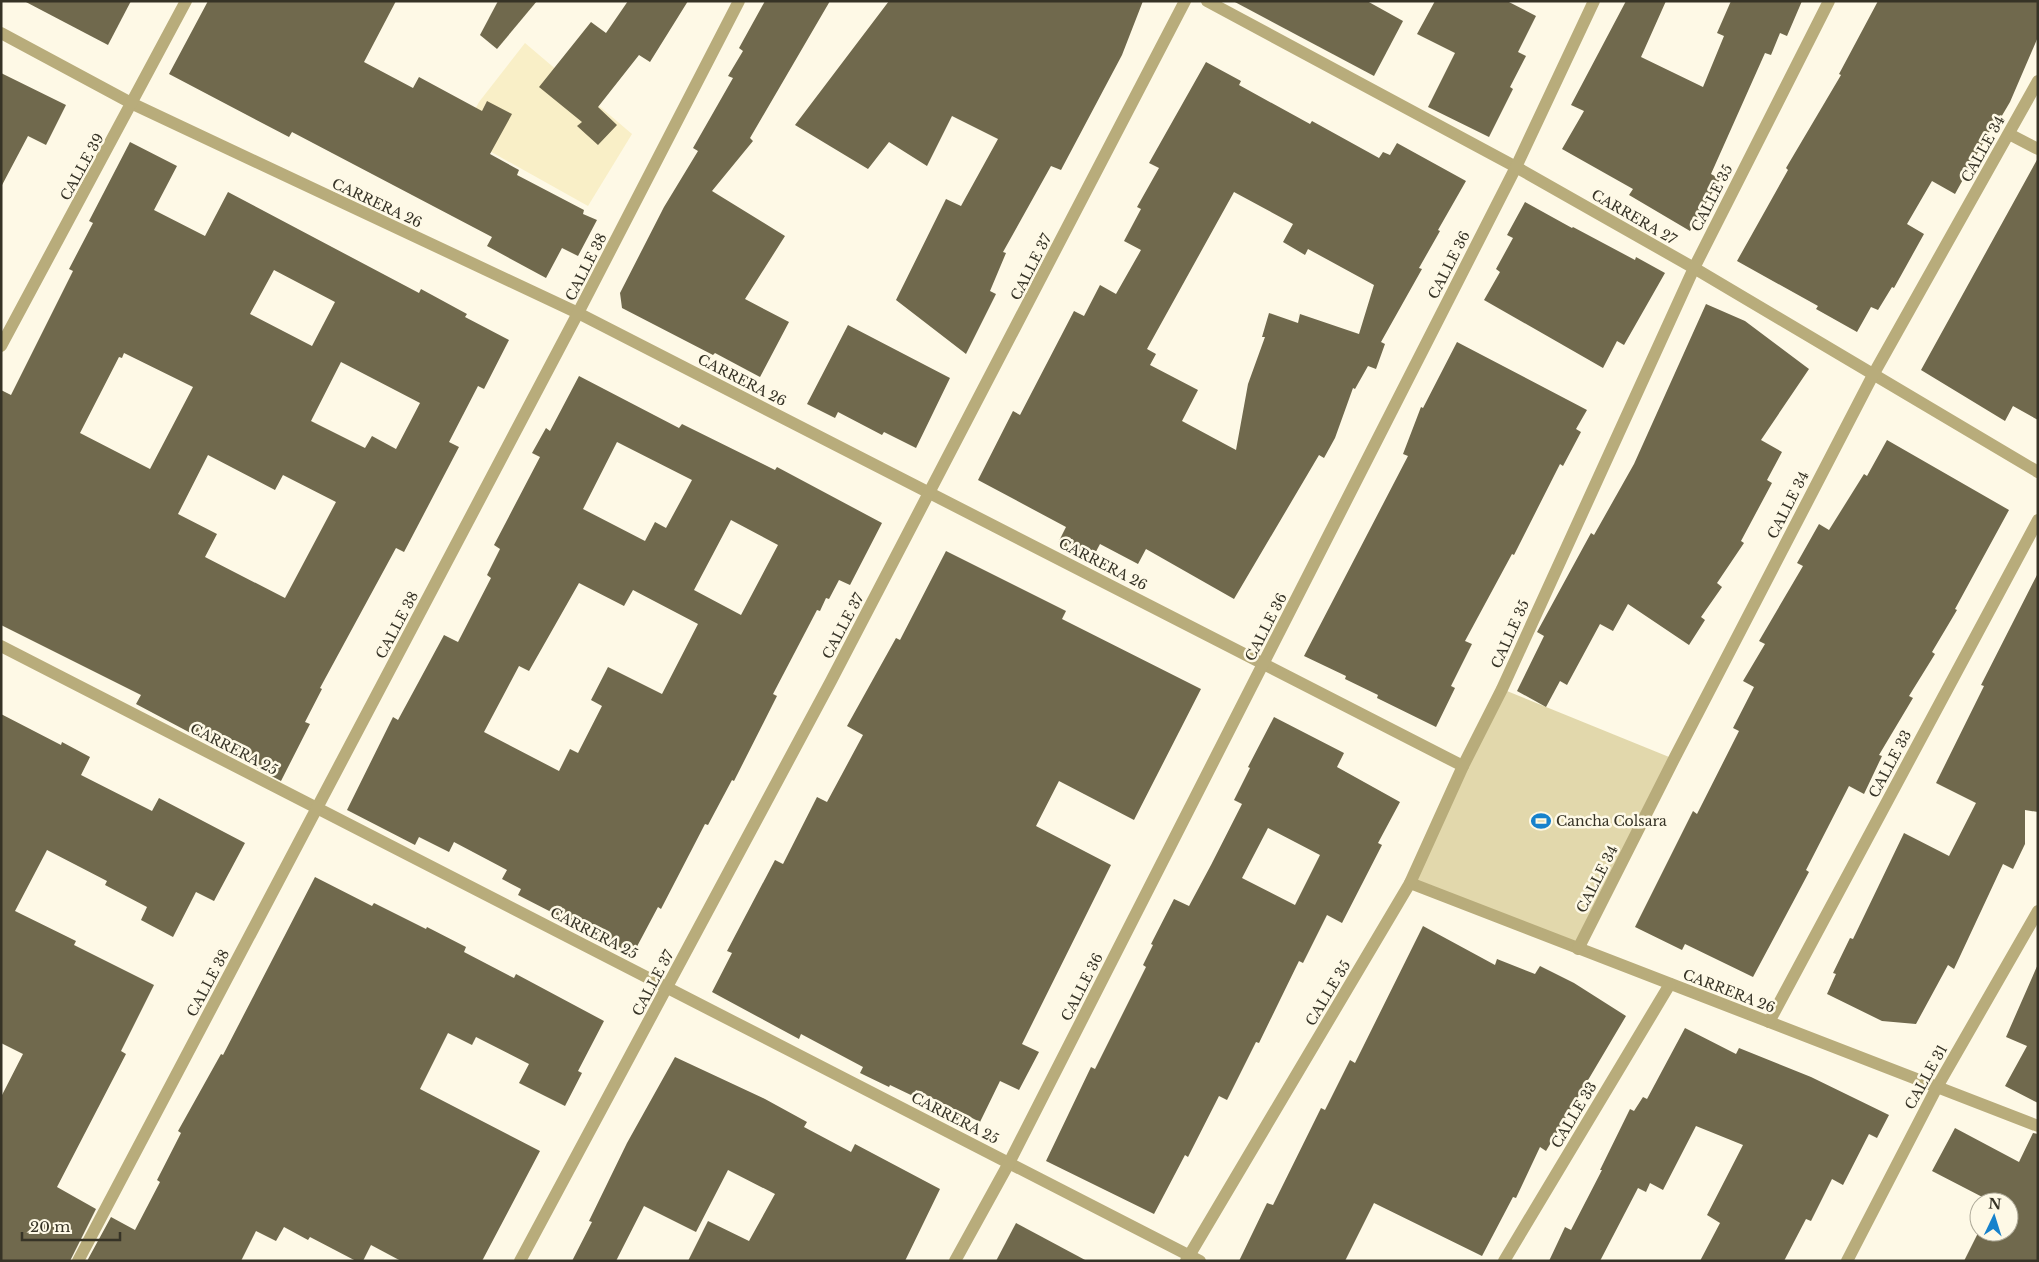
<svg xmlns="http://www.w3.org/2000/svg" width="2039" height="1262" viewBox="0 0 2039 1262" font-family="'Libre Baskerville',serif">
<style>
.built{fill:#f9efc7}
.green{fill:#e2d8ac}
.building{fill:#70694d;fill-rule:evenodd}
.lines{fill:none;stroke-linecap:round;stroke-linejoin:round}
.minor{stroke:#b8ac7b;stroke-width:12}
.labels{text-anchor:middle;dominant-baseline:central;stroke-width:5;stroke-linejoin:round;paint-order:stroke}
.street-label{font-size:14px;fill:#363326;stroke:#fef9e6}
.poi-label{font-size:14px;fill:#363326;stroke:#fef9e6;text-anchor:start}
</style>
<rect width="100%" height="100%" fill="#fef9e6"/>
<!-- built -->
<path class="built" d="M525 43 632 134 588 206 461 135 479 102Z"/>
<!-- green -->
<path class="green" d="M1502 689 1674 759 1578 949 1410 883Z"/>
<!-- building -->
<g class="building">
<path d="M24 1H131L108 45Z"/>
<path d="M208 1H396L364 62 413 88 419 77 482 111 487 101 512 114 490 154 519 170 517 175 584 210 583 214 597 220 578 256 562 248 546 278 487 246 492 237 292 132 289 137 169 74Z"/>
<path d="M498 1H537L497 49 480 35Z"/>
<path d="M628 1H688L650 62 639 55 598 107 617 125 598 145 577 126 582 122 539 87 591 22 606 33Z"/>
<path d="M765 1H830L750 138 753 141 712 191 785 236 745 299 789 322 760 377 715 353 713 355 622 308 620 293 664 207 698 151 693 148 733 78 728 76 743 51 739 48Z"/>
<path d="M889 1H1143L1122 55 1061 170 1051 166 1003 252 1006 253 990 291 996 294 966 354 896 300 946 199 961 206 998 139 952 116 927 166 889 142 868 169 795 125Z"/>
<path d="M1233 1H1367L1403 21 1374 76Z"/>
<path d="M1435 1H1507L1536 16 1518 52 1526 56 1510 87 1513 89 1489 137 1428 107 1455 53 1417 34Z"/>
<path d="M1626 1H1666L1641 57 1703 87 1724 36 1717 33 1731 1H1802L1787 36 1780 33 1771 55 1765 53 1711 174 1720 179 1690 231 1629 195 1633 189 1562 149 1584 111 1571 105Z"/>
<path d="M1878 1H2038V37L2010 102 2000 119 1997 118 1955 194 1932 181 1907 224 1924 234 1894 288 1892 287 1878 310 1871 307 1857 332 1816 309 1818 306 1737 261 1788 170 1786 168 1841 75 1839 74Z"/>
<path d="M1206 62 1241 81 1239 85 1310 124 1312 121 1379 158 1383 152 1390 155 1397 143 1466 181 1438 230 1440 231 1419 268 1422 269 1381 342 1385 344 1376 369 1368 366 1355 389 1353 388 1335 438 1324 458 1319 455 1234 599 1146 549 1138 564 1100 544 1091 561 1058 543 1066 527 978 480 1013 411 1020 415 1074 311 1084 316 1100 285 1116 294 1141 250 1124 241 1141 209 1137 207 1159 168 1149 163ZM1234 192 1293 224 1283 242 1305 255 1308 249 1374 285 1359 334 1300 314 1298 323 1269 313 1262 337H1265L1248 384 1236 450 1182 421 1198 390 1150 365 1156 354 1147 349Z"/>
<path d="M1 73 66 105 46 145 28 136 1 187Z"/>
<path d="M130 142 177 166 154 210 205 236 228 192 419 293 421 289 467 314 465 317 509 340 484 389 478 386 449 442 459 447 404 552 396 548 320 688 322 689 305 722 310 724 281 781 136 704 141 695 1 625V390L11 395 73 271 69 269 93 223 89 221ZM274 270 335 302 312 346 250 314ZM124 353 193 387 150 469 80 433 119 357 122 358ZM341 362 420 403 396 449 372 436 365 448 311 421ZM208 455 275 490 283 475 336 502 285 598 205 557 217 534 178 514Z"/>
<path d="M2038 158V420L2013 406 2005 421 1921 370Z"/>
<path d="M1525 202 1572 228 1573 227 1635 260 1636 257 1665 273 1624 345 1617 341 1603 368 1484 300 1500 272 1496 269 1513 238 1507 235Z"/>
<path d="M1706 304 1745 321 1809 369 1761 440 1782 452 1767 480 1772 483 1741 541 1744 543 1717 583 1722 587 1701 617 1705 620 1689 645 1628 604 1613 631 1600 624 1567 685 1560 681 1546 707 1517 691 1544 636 1537 632 1591 533 1594 535 1634 464Z"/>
<path d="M848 325 950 378 916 448 884 432 882 435 838 412 835 418 807 404Z"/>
<path d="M1457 342 1587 410 1576 429 1581 432 1563 466 1560 464 1514 555 1512 554 1465 641 1472 644 1451 686 1455 688 1436 727 1377 698 1378 695 1345 679 1346 676 1304 656 1408 456 1403 454 1421 407 1423 408Z"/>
<path d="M579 376 679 428 682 424 775 470 777 467 882 523 850 585 839 580 829 599 826 598 820 611 817 610 773 694 777 696 734 781 732 780 708 825 705 824 661 909 658 907 633 954 518 895 521 889 502 879 507 870 454 842 449 852 419 837 415 845 347 810 393 717 398 720 444 635 458 642 491 578 487 575 500 549 494 545 540 457 532 453 546 428 550 431ZM617 442 692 480 666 528 655 522 645 541 583 509ZM731 520 778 545 741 615 694 590ZM579 583 624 606 633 590 698 624 662 694 608 667 591 700 602 706 578 753 570 749 559 771 484 732 519 666 529 671Z"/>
<path d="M1887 440 2009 510 1955 609 1957 610 1932 652 1935 654 1909 696 1913 698 1879 755 1882 756 1864 794 1849 786 1806 870 1809 872 1753 977 1685 944 1682 950 1635 927 1693 811 1697 814 1739 731 1733 728 1754 687 1743 681 1765 644 1759 641 1803 566 1797 563 1819 524 1829 530 1864 474 1867 476Z"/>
<path d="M946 551 1066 611 1062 619 1201 689 1134 820 1059 781 1036 826 1111 865 1022 1044 1039 1052 1019 1090 1000 1081 980 1122 916 1090 913 1096 890 1085 889 1087 860 1073 863 1067 801 1034 799 1039 712 992 732 953 727 951 775 860 783 864 817 797 827 802 863 735 847 726 896 638 900 640Z"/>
<path d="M2038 573V812L2025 810V844L2013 869 2003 864 1954 969 1948 965 1916 1024 1882 1021 1827 994 1836 974 1833 973 1850 938 1853 939 1904 833 1949 856 1976 803 1936 783 1984 686 1981 685Z"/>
<path d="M1 714 61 745 62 742 90 757 81 775 152 811 159 798 245 843 214 901 196 892 173 937 141 920 147 907 105 885 107 881 47 850 15 911 76 941 74 945 154 985 121 1051 126 1054 57 1187 96 1209 70 1261H1V1097L23 1054 1 1043Z"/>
<path d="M1274 717 1344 753 1337 767 1400 802 1378 843 1382 845 1342 923 1327 915 1303 963 1299 961 1259 1043 1256 1042 1227 1100 1219 1096 1188 1157 1185 1155 1154 1214 1046 1161 1091 1067 1095 1069 1146 967 1143 965 1153 945 1151 944 1174 899 1189 906 1211 865 1242 804 1234 800 1250 768 1248 767ZM1268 828 1320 855 1295 905 1242 878Z"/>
<path d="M315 877 372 906 374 903 426 929 427 927 466 947 464 952 514 978 516 974 604 1021 578 1071 582 1073 565 1106 519 1083 529 1064 476 1037 472 1045 448 1033 420 1089 540 1151 482 1261H401L371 1245 363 1261H356L310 1237 308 1240 284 1227 276 1241 256 1231 241 1261H87L111 1217 135 1230 160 1182 157 1180 181 1133 178 1131 221 1054 223 1055Z"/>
<path d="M1423 926 1495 965 1497 959 1535 974 1540 966 1574 983 1626 1016 1546 1151 1540 1147 1516 1198 1513 1197 1482 1256 1374 1203 1345 1261H1239L1267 1203 1273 1205 1321 1108 1325 1110 1350 1060 1355 1063Z"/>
<path d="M2038 964V1103L2005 1086 2027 1046 2006 1037Z"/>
<path d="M1685 1028 1736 1054 1739 1048 1811 1077 1889 1115 1877 1138 1869 1134 1843 1185 1832 1179 1811 1221 1806 1219 1784 1261H1700L1720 1223 1707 1215 1743 1145 1696 1126 1663 1190 1650 1183 1646 1192 1638 1188 1600 1261H1549L1565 1227 1571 1230 1602 1170H1600L1630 1109 1634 1111 1643 1097 1647 1099Z"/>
<path d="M675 1057 765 1099 807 1122 804 1127 851 1152 855 1144 940 1189 905 1261H688L708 1221 749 1241 775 1194 728 1170 696 1232 644 1206 616 1261H572L592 1222 589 1221 627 1143Z"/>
<path d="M1955 1128 2019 1162 2033 1133 2038 1134V1261H1964L1979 1231 2009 1232V1202H1992L1932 1171Z"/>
<path d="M1016 1223 1087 1261H996Z"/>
</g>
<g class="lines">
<!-- minor -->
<g class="minor">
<path d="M1207 1 1516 167 1694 268 2038 472"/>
<path d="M1 33 133 104 578 313 1463 766"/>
<path d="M2009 134 2038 149"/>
<path d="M1 346 186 1"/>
<path d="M1 646 1200 1261"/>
<path d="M1410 883 2038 1126"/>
<path d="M1578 949 1674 759 1873 375 2038 81"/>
<path d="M1769 1022 2038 520"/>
<path d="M78 1261 578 313 739 1"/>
<path d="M520 1261 831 681 1185 1"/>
<path d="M955 1261 1009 1163 1516 167 1594 1"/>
<path d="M1186 1261 1410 883 1463 766 1502 689 1694 268 1829 1"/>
<path d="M1504 1261 1670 984"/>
<path d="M1847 1261 1937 1087 2038 911"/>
</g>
</g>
<!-- icons -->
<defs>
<symbol id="stadium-bare" viewBox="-9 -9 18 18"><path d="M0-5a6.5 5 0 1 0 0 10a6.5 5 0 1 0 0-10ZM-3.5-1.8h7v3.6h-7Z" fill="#1782cc" stroke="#fef9e6" stroke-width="2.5" paint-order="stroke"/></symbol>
</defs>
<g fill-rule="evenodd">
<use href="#stadium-bare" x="1527" y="807" width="28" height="28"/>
</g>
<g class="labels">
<!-- street labels -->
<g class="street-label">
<text transform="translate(1983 149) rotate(-61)">CALLE 34</text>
<text transform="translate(82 167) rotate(-61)">CALLE 39</text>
<text transform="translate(1712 198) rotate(-63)">CALLE 35</text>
<text transform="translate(377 203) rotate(25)">CARRERA 26</text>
<text transform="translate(1634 217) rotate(30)">CARRERA 27</text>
<text transform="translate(1449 265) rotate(-63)">CALLE 36</text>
<text transform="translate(586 267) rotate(-63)">CALLE 38</text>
<text transform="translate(1031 267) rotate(-63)">CALLE 37</text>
<text transform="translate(742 380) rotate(27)">CARRERA 26</text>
<text transform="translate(1788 505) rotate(-63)">CALLE 34</text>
<text transform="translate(1103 564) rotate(27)">CARRERA 26</text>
<text transform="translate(397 625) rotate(-62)">CALLE 38</text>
<text transform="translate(843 626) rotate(-62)">CALLE 37</text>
<text transform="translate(1266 627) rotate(-63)">CALLE 36</text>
<text transform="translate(1510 634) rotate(-66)">CALLE 35</text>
<text transform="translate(234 749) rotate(27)">CARRERA 25</text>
<text transform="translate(1890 764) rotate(-62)">CALLE 33</text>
<text transform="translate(1597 879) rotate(-63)">CALLE 34</text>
<text transform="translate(594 933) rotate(27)">CARRERA 25</text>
<text transform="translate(208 983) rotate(-62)">CALLE 38</text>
<text transform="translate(653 983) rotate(-62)">CALLE 37</text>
<text transform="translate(1082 987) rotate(-63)">CALLE 36</text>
<text transform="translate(1729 991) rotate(21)">CARRERA 26</text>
<text transform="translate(1328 993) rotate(-59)">CALLE 35</text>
<text transform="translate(1926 1077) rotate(-61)">CALLE 31</text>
<text transform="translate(1574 1115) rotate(-59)">CALLE 33</text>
<text transform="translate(955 1118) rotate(27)">CARRERA 25</text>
</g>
<!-- poi labels -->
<g class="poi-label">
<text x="1556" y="821">Cancha Colsara</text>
</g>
</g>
<!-- border -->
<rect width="2039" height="1262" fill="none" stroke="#363326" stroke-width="5"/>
<!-- north arrow -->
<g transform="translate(1994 1217) rotate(4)"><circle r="24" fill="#fef9e6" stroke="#aeaa99"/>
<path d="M0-4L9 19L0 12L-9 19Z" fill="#1782cc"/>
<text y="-8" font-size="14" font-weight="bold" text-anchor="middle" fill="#363326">N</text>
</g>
<!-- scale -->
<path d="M22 1232v8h98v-8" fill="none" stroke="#363326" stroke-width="2.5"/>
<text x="30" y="1232" font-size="15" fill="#363326" stroke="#fef9e6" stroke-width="4" paint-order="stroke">20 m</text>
</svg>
